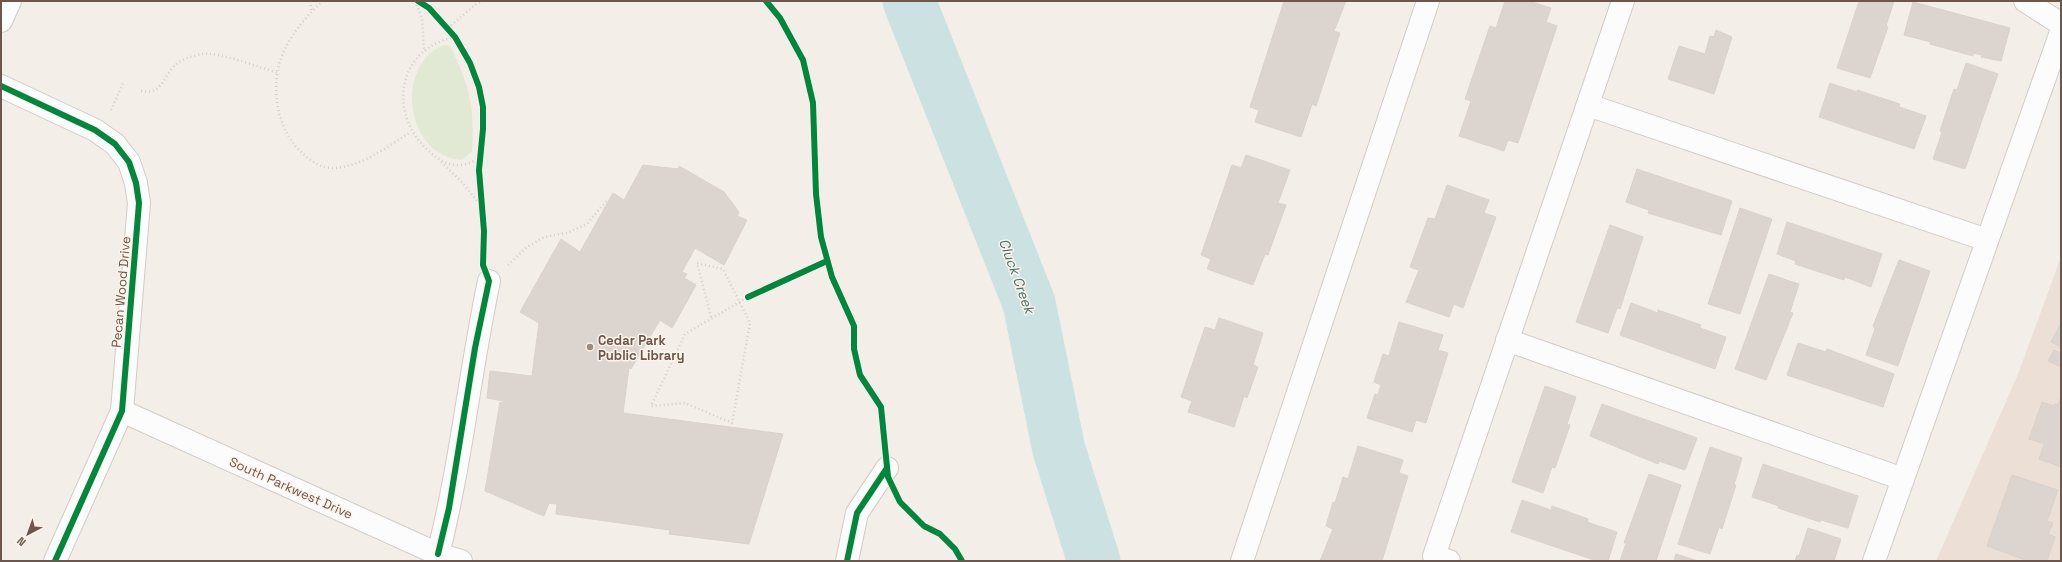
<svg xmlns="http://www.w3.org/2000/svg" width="2062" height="562" viewBox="0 0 2062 562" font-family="'Space Grotesk',sans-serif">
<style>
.residential{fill:#ece0d6}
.green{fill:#e1e8d4}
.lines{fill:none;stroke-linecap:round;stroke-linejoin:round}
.river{stroke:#cce1e2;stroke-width:53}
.building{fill:#dcd4ce;stroke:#dbd1cb}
.minor-casing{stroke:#d2cbc7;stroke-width:24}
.path{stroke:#d4ceca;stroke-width:2.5;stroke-dasharray:1 3;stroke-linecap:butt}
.minor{stroke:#fdfcfc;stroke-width:22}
.cycleway-casing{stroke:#fcf3e9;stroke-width:8}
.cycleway{stroke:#00873e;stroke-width:6}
.poi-dot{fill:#9c8b83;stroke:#fcf3e9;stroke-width:1.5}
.labels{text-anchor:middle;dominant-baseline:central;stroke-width:3;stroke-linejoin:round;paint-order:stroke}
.street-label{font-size:13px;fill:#6d564d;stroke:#fcf3e9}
.poi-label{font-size:13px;font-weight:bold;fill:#6d564d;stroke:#fcf3e9;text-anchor:start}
.water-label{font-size:14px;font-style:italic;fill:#477377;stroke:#fcf3e9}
</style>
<rect width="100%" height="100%" fill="#f3eee8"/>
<!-- residential -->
<path class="residential" d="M2061 257V561H1936L2018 374Z"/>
<!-- green -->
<path class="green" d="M444 45 450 46C469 84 475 108 472 151L462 160C406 157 393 66 444 45Z"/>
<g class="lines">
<!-- river -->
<path class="river" d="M909 1 1029 303 1059 450 1094 561"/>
</g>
<!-- building -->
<g class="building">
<path d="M1284 1H1346L1334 31 1340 33 1316 106 1312 104 1301 137 1255 122 1259 110 1250 107Z"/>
<path d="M1505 1H1529L1551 8 1546 22 1557 26 1518 143 1508 140 1504 151 1459 136 1471 101 1465 99 1490 26 1496 28Z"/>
<path d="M1859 1H1894L1886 26 1888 27 1870 78 1837 68Z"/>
<path d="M1913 2 2010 28 2001 61 1981 57 1982 55 1973 53V56L1930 44 1931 42 1904 35Z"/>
<path d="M1716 30 1732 37 1714 94 1668 79 1679 46 1705 54 1710 36 1714 37Z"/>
<path d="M1966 63 1998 74 1965 169 1933 159 1942 132 1940 131 1954 89 1957 90Z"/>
<path d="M1830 83 1857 92V90L1900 104 1899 107 1926 116 1914 149 1819 117Z"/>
<path d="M1246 155 1290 170 1278 203 1286 205 1268 255 1265 254 1253 285 1207 269 1211 259 1201 255 1232 165 1241 168Z"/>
<path d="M643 165 678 169 679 166 724 192 739 212 737 216 747 220 724 265 695 248 682 272 687 274 684 278 696 285 672 328 660 320 631 369 629 367 623 413 783 434 749 544 669 534 670 530 556 514 557 504 549 503 544 516 485 491 500 402 503 404V401L487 398 490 371 532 376 539 323 520 312 561 239 580 252 613 193 624 200Z"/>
<path d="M1637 169 1732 201 1721 235 1648 213 1649 210 1626 202Z"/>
<path d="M1447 185 1489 200 1484 213 1496 217 1463 308 1454 304 1449 317 1406 302 1419 270 1410 267 1428 218 1435 219Z"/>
<path d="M1740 208 1772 219 1740 314 1708 304Z"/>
<path d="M1787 222 1882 254 1871 287 1845 277 1844 280 1795 264 1796 261 1777 254Z"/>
<path d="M1610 225 1643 237 1620 309 1617 308 1608 333 1576 322Z"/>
<path d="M1899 260 1930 271 1898 366 1866 355 1875 329 1873 326Z"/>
<path d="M1769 274 1799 284 1790 312 1793 313 1766 380 1735 369Z"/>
<path d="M1631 303 1658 313V310L1701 325 1700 328 1726 337 1715 369 1620 335Z"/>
<path d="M1219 318 1263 333 1253 365 1258 367 1247 398 1244 396 1234 427 1188 412 1192 401 1181 397 1205 327 1215 330Z"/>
<path d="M1399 322 1443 335 1438 350 1448 353 1426 423 1416 420 1412 432 1367 418 1375 394 1378 395 1381 385 1374 382 1383 354 1389 356Z"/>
<path d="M2061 323V347L2051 342Z"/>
<path d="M1798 343 1826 352 1827 349 1894 374 1883 407 1787 375Z"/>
<path d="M2054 350 2061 353V367L2048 361Z"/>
<path d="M1545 386 1576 397 1567 424 1570 425 1555 468 1552 467 1543 493 1512 482Z"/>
<path d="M2061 396V467L2039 459 2044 444 2029 439 2042 402 2054 406 2055 404 2058 405Z"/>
<path d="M1602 404 1697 438 1685 470 1659 461 1658 464 1590 436Z"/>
<path d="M1358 446 1403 460 1399 473 1408 476 1382 561H1320L1333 529 1326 526 1333 502 1335 503 1343 477 1348 479Z"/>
<path d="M1710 447 1742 458 1734 485H1736L1722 529 1719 527 1710 554 1678 544Z"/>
<path d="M1763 464 1858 496 1848 528 1821 520 1820 522 1778 508 1779 506 1752 497Z"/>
<path d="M1649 474 1681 485 1656 561H1620L1626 543H1624Z"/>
<path d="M2012 475 2058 490 2047 521 2053 523 2048 534 2055 537 2047 561H2028L1987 546Z"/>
<path d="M1522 500 1551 510 1552 506 1588 519 1587 522 1617 532 1608 561H1597L1511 532Z"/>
<path d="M1808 528 1841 539 1834 561H1795L1797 555 1799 556Z"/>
<path d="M1676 554 1698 561H1674Z"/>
</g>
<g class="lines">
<defs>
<g id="minor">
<path d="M2025 1 2061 24"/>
<path d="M1 21 10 1"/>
<path d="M1 86 95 130 115 144 129 162 136 183 139 203 122 411 55 561"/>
<path d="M1588 105 1987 240"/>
<path d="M1507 340 1903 479"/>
<path d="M122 411 438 554 461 561"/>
<path d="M438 554C461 464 470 371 489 281"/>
<path d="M847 561 857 513 887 468"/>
<path d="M1242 561 1428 1"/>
<path d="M1449 561 1434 556 1623 1"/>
<path d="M1874 561 2061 32"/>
</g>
</defs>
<!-- minor casing -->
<use href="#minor" class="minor-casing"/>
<!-- path -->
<g class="path">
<path d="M310 1 312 12"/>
<path d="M323 1C309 13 293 32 285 49 269 80 275 127 300 151 309 159 319 168 332 168 360 168 388 146 411 132"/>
<path d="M415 1 422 18 424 51"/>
<path d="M448 28 475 5 483 1"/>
<path d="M455 37C396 49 387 115 430 152 447 167 460 169 480 158"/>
<path d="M141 91C162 95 162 79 174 66 181 59 192 56 202 54 218 51 260 68 279 73"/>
<path d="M111 110 123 83"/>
<path d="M441 162 463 183 481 206"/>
<path d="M508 265 527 247 544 237 567 233 587 224 608 199"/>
<path d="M711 317 697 263 723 269 750 323 732 423 685 403 651 406 685 334 748 297 827 261"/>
</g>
<!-- minor -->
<use href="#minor" class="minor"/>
<defs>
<g id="cycleway">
<path d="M418 1 429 8 455 37 470 63 479 87 483 107V129L479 170 484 231 483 265 489 281 475 348 449 508 438 554"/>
<path d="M766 1 780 18 803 60 813 103 816 194 821 237 832 277 854 326V349L860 375 881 407 888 477 900 502 924 526 940 534 955 549 962 561"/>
<path d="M1 86 95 130 115 144 129 162 136 183 139 203 122 411 55 561"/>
<path d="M748 297 827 261"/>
<path d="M847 561 857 513 887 468"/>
</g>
</defs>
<!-- cycleway casing -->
<use href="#cycleway" class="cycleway-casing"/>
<!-- cycleway -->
<use href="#cycleway" class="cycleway"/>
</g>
<!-- markers -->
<circle class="poi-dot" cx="590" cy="347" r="4"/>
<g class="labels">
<!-- street labels -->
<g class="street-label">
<text transform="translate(121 292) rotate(-85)">Pecan Wood Drive</text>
<text transform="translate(291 488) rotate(24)">South Parkwest Drive</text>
</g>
<!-- poi labels -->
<g class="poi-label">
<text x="598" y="340">Cedar Park<tspan x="598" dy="15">Public Library</tspan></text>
</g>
<!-- water labels -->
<g class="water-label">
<text transform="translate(1017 276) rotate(70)">Cluck Creek</text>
</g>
</g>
<!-- border -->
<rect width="2062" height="562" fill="none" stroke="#6d564d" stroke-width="4"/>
<!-- north arrow -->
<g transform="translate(28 534) rotate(221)" stroke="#fcf3e9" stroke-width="3" paint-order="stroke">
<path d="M0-3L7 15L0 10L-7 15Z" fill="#6d564d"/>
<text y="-6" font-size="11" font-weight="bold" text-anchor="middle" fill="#6d564d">N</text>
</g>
</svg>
